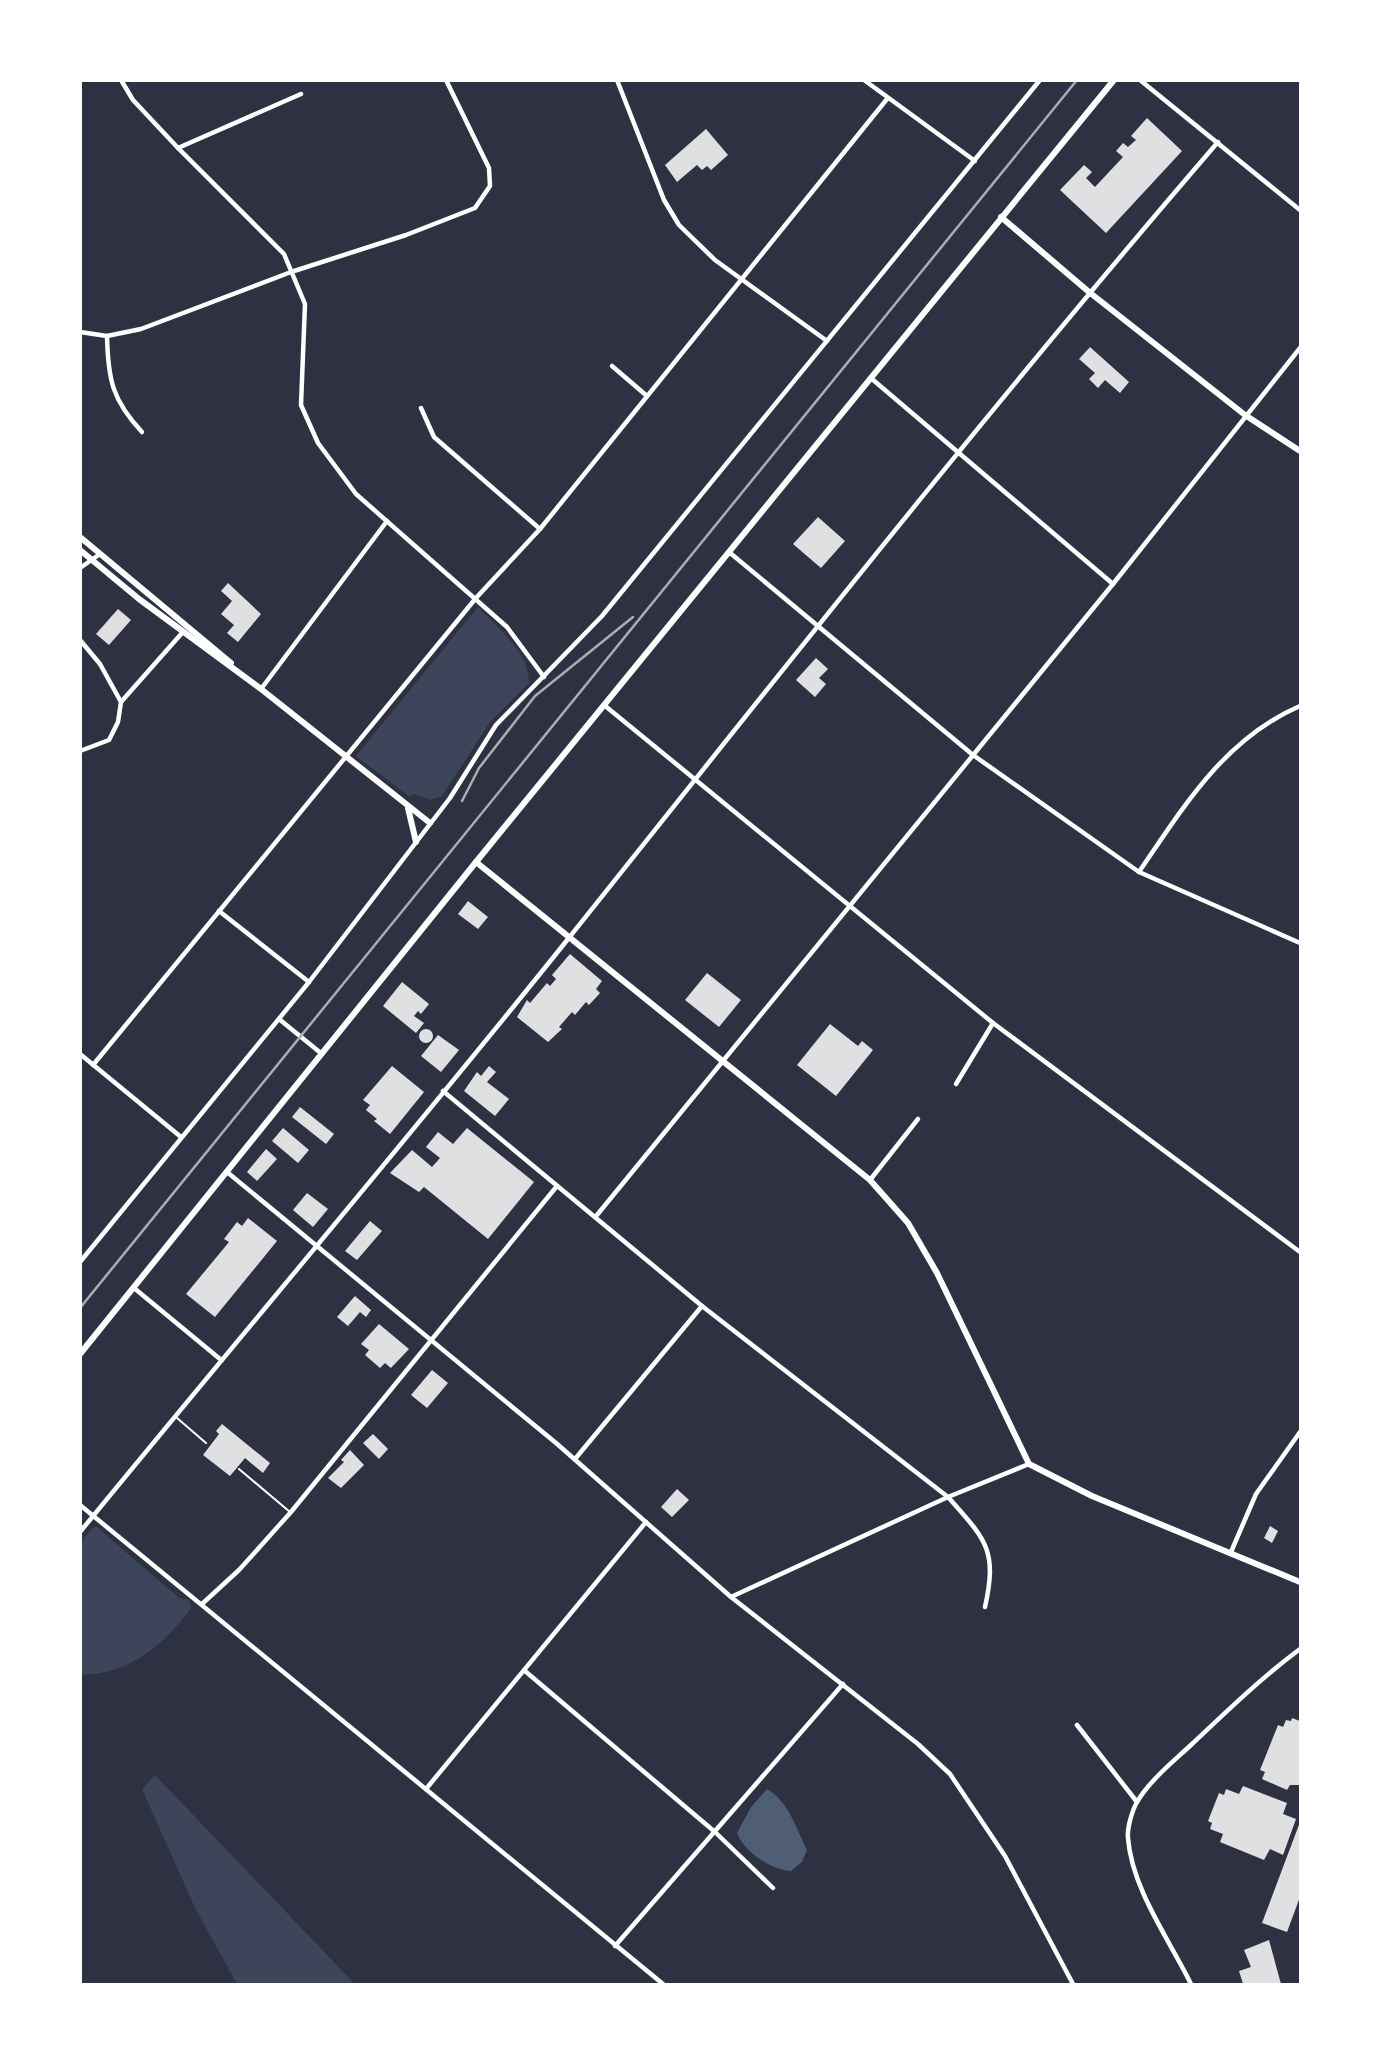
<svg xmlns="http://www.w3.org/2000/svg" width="1381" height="2065" viewBox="0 0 1381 2065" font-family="'Alegreya Sans',sans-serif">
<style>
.green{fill:#3c4559}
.water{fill:#4f5d75}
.building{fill:#e0e0e3}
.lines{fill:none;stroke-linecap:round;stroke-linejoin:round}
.service{stroke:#fff;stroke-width:2}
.minor{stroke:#fff;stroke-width:4.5}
.secondary{stroke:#fff;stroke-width:6}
.primary{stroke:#fff;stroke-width:6}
.rail{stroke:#abadb3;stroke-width:2.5}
</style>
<rect width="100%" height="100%" fill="#2d3142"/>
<!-- green -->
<g class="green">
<path d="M478 607C497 627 530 653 529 683L490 722 442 796 430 800 414 794 409 796 356 756Z"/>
<path d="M97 1527 179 1598 189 1600 191 1608C162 1647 131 1673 81 1675V1542L92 1528Z"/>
<path d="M155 1775 355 1984H237L195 1908 142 1789Z"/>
</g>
<!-- water -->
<path class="water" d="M767 1789C789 1802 796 1828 807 1850L802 1862 791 1871C772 1870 744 1852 737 1833L751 1807Z"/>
<!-- building -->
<g class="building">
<path d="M1147 118 1182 151 1106 233 1060 190 1084 165 1092 172 1086 178 1095 187 1123 157 1116 151 1123 143 1128 147 1136 140 1131 136Z"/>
<path d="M706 129 728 155 711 170 707 166 702 170 697 165 677 182 665 165Z"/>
<path d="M1090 347 1129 382 1120 393 1105 380 1098 388 1089 379 1095 373 1079 359Z"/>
<path d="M818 517 845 541 821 568 793 544Z"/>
<path d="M228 583 261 614 238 642 227 633 234 625 221 614 232 601 221 591Z"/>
<path d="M118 609 131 620 109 645 96 634Z"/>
<path d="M816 658 828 669 819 678 826 684 815 697 796 680Z"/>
<path d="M468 901 488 917 478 929 458 914Z"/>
<path d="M570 954 602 981 596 989 600 993 589 1005 586 1002 575 1015 572 1012 559 1027 562 1029 548 1042 517 1017 527 1000 530 1003 547 983 550 986 556 979 552 975Z"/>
<path d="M707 973 741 1000 719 1027 685 1000Z"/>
<path d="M402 982 429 1004 421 1014 418 1011 414 1016 424 1023 416 1033 383 1006Z"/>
<path d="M830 1024 858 1046 862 1041 873 1050 836 1096 797 1065Z"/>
<circle cx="426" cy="1036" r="7"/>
<path d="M438 1035 459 1050 441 1072 421 1056Z"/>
<path d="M392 1066 424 1092 390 1134 374 1121 377 1119 366 1110 370 1105 363 1100Z"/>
<path d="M489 1066 496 1072 487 1082 509 1099 495 1116 464 1091 477 1072 481 1076Z"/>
<path d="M300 1107 334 1134 326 1144 292 1117Z"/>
<path d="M283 1128 309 1150 298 1163 272 1141Z"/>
<path d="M467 1128 534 1182 488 1239 424 1187 419 1192 390 1173 412 1150 432 1167 440 1158 426 1147 438 1132 453 1144Z"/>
<path d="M266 1149 277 1159 257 1181 247 1172Z"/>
<path d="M307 1193 328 1209 313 1227 293 1210Z"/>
<path d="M248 1218 277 1241 215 1317 186 1294 229 1242 224 1239 237 1222 242 1226Z"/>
<path d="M370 1221 382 1231 357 1260 345 1251Z"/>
<path d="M355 1296 371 1310 366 1317 360 1312 348 1326 337 1317Z"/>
<path d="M379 1324 409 1349 391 1368 385 1363 380 1368 365 1355 369 1350 361 1344Z"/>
<path d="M432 1370 448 1383 427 1408 411 1395Z"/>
<path d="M222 1424 270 1463 263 1473 245 1458 230 1476 203 1455 219 1434 216 1431Z"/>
<path d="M373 1434 388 1449 379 1459 363 1443Z"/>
<path d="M350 1450 364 1465 341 1488 328 1478 344 1462 341 1460Z"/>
<path d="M677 1489 689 1500 672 1517 661 1507Z"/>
<path d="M1270 1526 1278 1531 1272 1543 1264 1538Z"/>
<path d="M1292 1718 1300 1721V1785H1290L1287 1790 1262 1779 1265 1772 1260 1770 1278 1725 1283 1727 1286 1720 1291 1721Z"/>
<path d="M1243 1786 1287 1803 1283 1814 1296 1819 1283 1855 1270 1849 1264 1860 1220 1842 1223 1834 1210 1829 1212 1823 1208 1821 1219 1793 1224 1795 1226 1789 1239 1794Z"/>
<path d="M1300 1822V1897L1287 1932 1262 1923Z"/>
<path d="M1269 1940 1281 1984H1243L1239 1971 1251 1967 1244 1950Z"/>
</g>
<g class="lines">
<!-- service -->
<g class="service">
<path d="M177 1418 206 1443"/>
<path d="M239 1469 290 1512"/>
</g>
<!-- minor -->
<g class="minor">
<path d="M121 80 133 100 178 148 284 254 305 304 301 405 318 443 356 494 507 627 544 677"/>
<path d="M617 80 664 200 679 225 715 260 827 341"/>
<path d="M864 80 975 161"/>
<path d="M1140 80 1300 210"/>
<path d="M178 148 301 94"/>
<path d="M80 332 107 336 141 329 291 272 406 235 475 208 490 186 489 168 446 80"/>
<path d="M107 336C108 379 112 400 142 432"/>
<path d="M612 366 647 396"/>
<path d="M872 379 1113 584"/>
<path d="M421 408 434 437 540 529"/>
<path d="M729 552 973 755 1139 872 1300 943"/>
<path d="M80 568 100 554"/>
<path d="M80 640 100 664 121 702 118 722 109 740 80 751"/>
<path d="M261 689 387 521"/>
<path d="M121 702 182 633"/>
<path d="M604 705 993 1023 1300 1252"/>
<path d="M1139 872C1184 806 1225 738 1300 706"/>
<path d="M219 911 309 982"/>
<path d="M279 1019 322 1054"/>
<path d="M80 1054 181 1137"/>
<path d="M93 1065 476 598 540 529 887 99"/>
<path d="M956 1084 993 1023"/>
<path d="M443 1091 702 1306 948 1497C985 1539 998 1549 985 1607"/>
<path d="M227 1172 556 1443 731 1597 918 1744 950 1774 1005 1856 1073 1984"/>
<path d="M870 1180 918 1119"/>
<path d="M597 1215 1113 584 1300 348"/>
<path d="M80 1262 309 982 450 798 496 725 602 616 1040 80"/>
<path d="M134 1288 220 1359"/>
<path d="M575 1459 702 1306"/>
<path d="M80 1505 663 1984"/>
<path d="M80 1532C242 1334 408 1139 568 939 782 671 994 402 1218 142"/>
<path d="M1231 1552 1256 1494 1300 1432"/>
<path d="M731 1597 948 1497 1029 1464"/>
<path d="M202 1604 239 1570 291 1512 557 1186"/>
<path d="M525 1671 715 1832 773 1888"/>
<path d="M1077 1725 1137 1802"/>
<path d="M426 1789 646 1522"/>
<path d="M615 1946 843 1684"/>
<path d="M1191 1984C1169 1939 1132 1889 1128 1838 1127 1828 1132 1811 1137 1802 1150 1780 1174 1761 1192 1744 1227 1711 1261 1678 1300 1649"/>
</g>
<!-- secondary -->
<path class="secondary" d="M476 862 870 1180 908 1223 937 1273 1029 1464 1092 1496 1300 1582"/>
<!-- primary -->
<g class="primary">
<path d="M1001 217 1089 292 1245 415 1300 451"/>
<path d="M80 537 231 663"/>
<path d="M80 550 139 599 261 689 430 823"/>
<path d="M408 808 416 842"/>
<path d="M80 1354 476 862 1114 80"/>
</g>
<!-- rail -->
<g class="rail">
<path d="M462 801 479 768 535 696 633 617"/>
<path d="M80 1308 1077 80"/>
</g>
</g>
<!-- border -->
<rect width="1381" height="2065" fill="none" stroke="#ffffff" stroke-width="164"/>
</svg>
